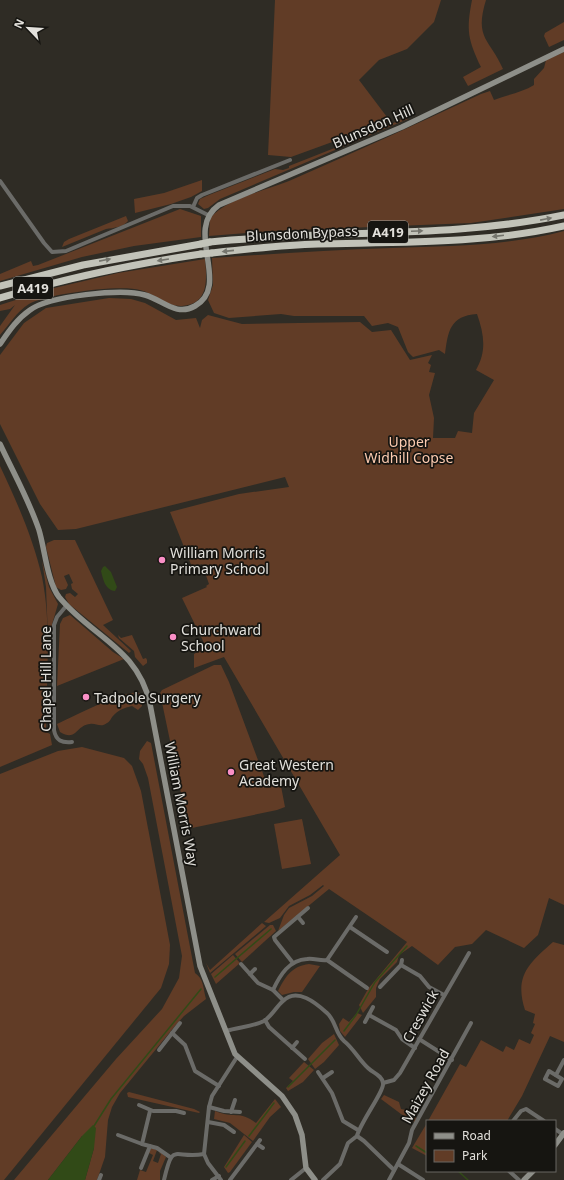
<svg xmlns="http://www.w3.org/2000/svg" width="564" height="1180" viewBox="0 0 564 1180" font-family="'Noto Sans',sans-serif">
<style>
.green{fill:#613c26}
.water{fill:#314a17}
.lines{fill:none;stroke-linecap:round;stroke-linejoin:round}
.stream{stroke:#314a17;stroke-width:1.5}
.street{stroke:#6b6b68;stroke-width:4}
.secondary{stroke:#8e8f89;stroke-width:5.5}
.highway{stroke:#c2c3b9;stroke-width:7}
.highway-bridge{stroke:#c2c3b9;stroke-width:7}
.oneway{fill:#75756d}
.poi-dot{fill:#fa8fc6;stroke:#161511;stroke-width:1.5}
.labels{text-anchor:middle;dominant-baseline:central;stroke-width:3.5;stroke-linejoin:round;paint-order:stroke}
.shield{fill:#161511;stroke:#a5a39e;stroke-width:1}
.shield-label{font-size:13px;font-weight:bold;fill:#e2e0db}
.street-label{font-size:14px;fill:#e2e0db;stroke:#161511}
.park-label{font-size:14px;fill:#fccbb0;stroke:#161511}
.poi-label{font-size:14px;fill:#e2e0db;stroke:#161511;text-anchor:start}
</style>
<rect width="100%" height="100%" fill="#2f2c25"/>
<!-- green -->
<g class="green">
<path d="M275 0H441L434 22 407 49 379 60 359 80 390 121 291 157 268 155Z"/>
<path d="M472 0H486C474 39 490 39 503 69L468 86 463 77 481 67C468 40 466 30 472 0Z"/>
<path d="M564 22V40L549 47 544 36 545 33Z"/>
<path d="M564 52V209L471 223 272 231 209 236 210 218C228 198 264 191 289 181 353 153 417 124 481 94L490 91 494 100C507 95 523 92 534 85V79L544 68 546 60Z"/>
<path d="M406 117 408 119 220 199 208 208 204 209 198 204 200 199 209 195 275 169 283 170 289 168V166L370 134Z"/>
<path d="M202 180V191L191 197 171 204 135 213 134 199 164 193Z"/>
<path d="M180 209 201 216V237L134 246 82 257 0 281V274L31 261 33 266 38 265Z"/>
<path d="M126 216 128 221C123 227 114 228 106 229L62 247 64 242 69 239Z"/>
<path d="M564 231V905L549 898 538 935 524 948 486 930 472 944 455 947 438 965 412 946 399 955 397 962 380 979 376 988V997L363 1013 359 1005 368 989 407 942 329 889 278 931 284 915 289 908 312 896 324 886 323 885 310 895 289 906 280 918 269 923 264 922 340 855 224 657 194 668V654L206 647 182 598 207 587 206 586 209 584 202 564 192 567 170 512 239 494 289 487 285 477 76 529 58 530 40 504 0 424V355L24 323 46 308 109 298 131 299 145 303 176 320 196 318 200 328 202 320 208 315 242 324 360 322 372 332 391 330 410 360 432 355 428 363 431 365 429 372 435 373 429 395 434 418 433 438H455L458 431 472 433 474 413 494 380 476 370C487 351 484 334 477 314 450 316 448 331 445 354L439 350 413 357 408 352 398 327 388 323 372 326 364 316H294L281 314 229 318 214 313 208 300 213 285 212 258C272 254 332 250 392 248 449 246 508 246 564 231Z"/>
<path d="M205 259C207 280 209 304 182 306 167 307 154 293 140 290 120 284 46 294 29 304 17 311 9 325 0 335V326L15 305 10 309 0 311V305L50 289 118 273Z"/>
<path d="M0 466C17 502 33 538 42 577 52 626 46 682 46 732L50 734 52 745 0 767Z"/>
<path d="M54 540H75L113 620 103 625 131 651 129 653 69 604 65 597 66 594 70 593 75 597 78 594 72 589 71 584 73 583 69 574 64 576 68 585 66 589 61 590 56 587 46 547 47 543Z"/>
<path d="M42 561 49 587 58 604 48 638 46 587Z"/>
<path d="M70 615 113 652 124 659 57 686 60 624 63 618Z"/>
<path d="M118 635 121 638 132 635 143 659 146 658 147 660V663L143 666 135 657 134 651 119 638Z"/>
<path d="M214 665H221L229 682 265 779 280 781 285 807 277 810 192 828H189L187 822 160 693 162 690Z"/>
<path d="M138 692 143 697 142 706 138 710 132 706C124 708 118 710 113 716 111 718 110 722 107 723 101 728 96 723 90 724 76 725 77 742 60 732L57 724C79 714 116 694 138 692Z"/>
<path d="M147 741 151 743 195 973C204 979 203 988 206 999L184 1016 175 1026 120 1093 112 1107 108 1120 105 1157 97 1180H85L94 1148 82 1136 48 1180H14L116 1059 162 1009 179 978 182 956 148 778 143 764 139 759 140 751Z"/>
<path d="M82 747 124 758 132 766 141 791 170 945 169 964 161 988 4 1180H0V774L58 751Z"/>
<path d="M302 819 311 864 282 869 274 824Z"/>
<path d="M262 923 266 926 265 927 210 973 206 963 210 970Z"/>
<path d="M270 925H273L276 931 242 962 235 954Z"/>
<path d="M553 942 564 945V1042L550 1036 522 1096 507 1121H428L460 1064 466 1067 481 1040 503 1052 506 1046 514 1050 519 1039 530 1044 534 1035 531 1033 535 1024 533 1023 535 1014 525 1010C514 976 529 963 553 942Z"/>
<path d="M233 955 240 963 216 984 211 974Z"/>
<path d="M309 964 320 966 302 992H294L282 995 278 991C285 977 292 966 309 964Z"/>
<path d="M357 1013 362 1015 345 1037 340 1031 339 1024 343 1018 349 1022Z"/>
<path d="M334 1034 339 1045 324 1062 315 1069 308 1059 322 1043Z"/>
<path d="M304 1062 314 1070 303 1082 288 1091 286 1088 293 1081 289 1078Z"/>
<path d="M129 1092 194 1109 200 1112 199 1113 128 1097 127 1093Z"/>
<path d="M384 1095 399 1102 401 1109 406 1110 416 1118 415 1122 401 1114 381 1099Z"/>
<path d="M275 1099 281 1107 270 1117 253 1141 230 1123 214 1119 215 1111C234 1119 239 1110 256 1123Z"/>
<path d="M427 1123V1156L412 1148Z"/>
<path d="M244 1135 252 1142 230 1172 228 1173 224 1167Z"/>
<path d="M151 1148 157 1150 153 1161 158 1163 161 1154 159 1153 160 1152 166 1157 160 1171V1180H137L140 1170 146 1172 153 1155 149 1153Z"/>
</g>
<!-- water -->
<g class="water">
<path d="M105 566 111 572 117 587 115 591C105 590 103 579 101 571L103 567Z"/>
<path d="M93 1125 96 1128 94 1148 85 1180H48L82 1136Z"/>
</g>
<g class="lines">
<!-- stream -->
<g class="stream">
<path d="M215 977 271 929"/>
<path d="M344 1031 356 1015 375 982 407 946"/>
<path d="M288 1087 335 1040"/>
<path d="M94 1126 111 1099 201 989"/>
<path d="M249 1136 274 1103"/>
<path d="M416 1146 427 1153"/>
<path d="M226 1167 245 1141"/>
<path d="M458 1171 468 1180"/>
</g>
<!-- street -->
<g class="street">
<path d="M0 181 44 243 52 252 66 251 173 206H190L208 215"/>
<path d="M193 207 197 198 202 195 290 160"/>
<path d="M67 605 57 617 54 625V730C56 741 62 743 72 742"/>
<path d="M298 917 303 923"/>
<path d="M350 927 387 952"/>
<path d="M327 960 367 988"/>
<path d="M293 963 275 940 274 937 308 908"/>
<path d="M241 964 258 983 273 990 283 1000"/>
<path d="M401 965 420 976 429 987 444 995"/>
<path d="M250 974 255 969"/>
<path d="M380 987 401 965 402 960"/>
<path d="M273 990C280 975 289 960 307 959 314 958 320 961 327 960L356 917"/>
<path d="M369 1015 396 1030 402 1039 415 1048"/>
<path d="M265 1020 269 1027 305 1059"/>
<path d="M365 1022 373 1007"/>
<path d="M226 1031C238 1027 252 1027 264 1021 272 1016 276 1007 283 1001 297 987 316 1003 327 1013 336 1021 335 1033 344 1041 354 1049 359 1060 368 1068 373 1073 382 1075 383 1083 385 1090 360 1123 357 1136"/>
<path d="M172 1033 185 1045 195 1071 219 1086"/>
<path d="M419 1039 452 1060"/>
<path d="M292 1048 297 1042"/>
<path d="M159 1050 180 1023"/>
<path d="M549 1071 562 1079 558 1086 545 1079Z"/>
<path d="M318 1072 332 1093 343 1121 358 1130"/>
<path d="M556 1075 564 1060"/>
<path d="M323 1078 332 1072"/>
<path d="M383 1083 394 1080 400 1073 469 953"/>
<path d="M139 1105 153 1111H176L184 1113"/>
<path d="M209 1107 224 1111 240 1112"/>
<path d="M150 1111 142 1144 157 1148 170 1157"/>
<path d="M231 1112 235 1100"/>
<path d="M513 1121 521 1111 526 1109 544 1121"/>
<path d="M208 1122 224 1125 234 1132"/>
<path d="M555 1129 564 1135"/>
<path d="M118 1135 142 1144"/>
<path d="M257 1144 263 1148"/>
<path d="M398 1164 423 1180"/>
<path d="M141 1168 150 1146"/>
<path d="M509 1171 519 1180"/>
<path d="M99 1180 101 1175"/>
<path d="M164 1180C173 1141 173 1159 204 1154"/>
<path d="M212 1180 219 1176"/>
<path d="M221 1180 208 1163 204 1154 209 1107 212 1096 237 1057"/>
<path d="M230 1180 260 1140"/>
<path d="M291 1180 306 1168"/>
<path d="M323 1180 340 1164 348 1143 357 1136 364 1141 394 1170"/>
<path d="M389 1180 409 1143 412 1130 471 1023"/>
</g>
<!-- secondary -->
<g class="secondary">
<path d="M0 344C9 331 17 319 30 310 49 296 122 288 145 295 163 300 176 317 195 306 232 285 183 230 219 205L402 127 564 49"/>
<path d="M0 444C13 472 29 500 39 530 45 550 47 581 59 597 92 637 138 648 150 704L200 966 235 1054 282 1096 295 1115 302 1135 306 1168 315 1180"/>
<path d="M555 1145 564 1133"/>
<path d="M524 1180 533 1171"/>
</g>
<!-- highway -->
<g class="highway">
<path d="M210 242C328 229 448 239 564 215"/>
<path d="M212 253C247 249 283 245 318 244 401 242 483 244 564 226"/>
<path d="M0 286 83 265 201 244"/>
<path d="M0 298C66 278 133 264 201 254"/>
</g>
<!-- highway-bridge -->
<g class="highway-bridge">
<path d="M201 244 210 242"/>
<path d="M201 254 212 253"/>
</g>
</g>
<!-- one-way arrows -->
<defs><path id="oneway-solid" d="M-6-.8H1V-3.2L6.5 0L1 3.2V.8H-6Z"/></defs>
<g class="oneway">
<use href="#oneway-solid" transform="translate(546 219) rotate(-11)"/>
<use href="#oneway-solid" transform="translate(417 231) rotate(-2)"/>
<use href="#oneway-solid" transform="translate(498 236) rotate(173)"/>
<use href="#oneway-solid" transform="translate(228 251) rotate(174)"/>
<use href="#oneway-solid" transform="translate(105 260) rotate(-11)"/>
<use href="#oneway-solid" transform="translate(163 260) rotate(171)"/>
</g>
<!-- markers -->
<g class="poi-dot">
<circle cx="162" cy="560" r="4"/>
<circle cx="173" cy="637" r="4"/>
<circle cx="86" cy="697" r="4"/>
<circle cx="231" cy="772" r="4"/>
</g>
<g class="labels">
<!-- shield labels -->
<g class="shield">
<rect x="368" y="221" width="40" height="22" rx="3"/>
<rect x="13" y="277" width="40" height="22" rx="3"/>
</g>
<g class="shield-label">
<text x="388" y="232">A419</text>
<text x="33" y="288">A419</text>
</g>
<!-- street labels -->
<g class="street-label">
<text transform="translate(373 126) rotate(-24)">Blunsdon Hill</text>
<text transform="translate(302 233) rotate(-3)">Blunsdon Bypass</text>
<text transform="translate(45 679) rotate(-90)">Chapel Hill Lane</text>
<text transform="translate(182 804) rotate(79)">William Morris Way</text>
<text transform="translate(420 1016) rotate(-61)">Creswick</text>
<text transform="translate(425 1086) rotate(-61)">Maizey Road</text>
</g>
<!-- park labels -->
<g class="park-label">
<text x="409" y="441">Upper<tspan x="409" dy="16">Widhill Copse</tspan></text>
</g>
<!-- poi labels -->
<g class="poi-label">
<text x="170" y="552">William Morris<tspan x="170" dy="16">Primary School</tspan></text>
<text x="181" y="629">Churchward<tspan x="181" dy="16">School</tspan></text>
<text x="94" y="697">Tadpole Surgery</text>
<text x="239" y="764">Great Western<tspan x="239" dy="16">Academy</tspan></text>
</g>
</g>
<!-- legend -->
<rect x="426" y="1120" width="130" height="52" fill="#161511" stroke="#686662"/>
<rect x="434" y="1133" width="20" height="6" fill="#8e8f89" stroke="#686662"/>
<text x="462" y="1140" font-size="12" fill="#e2e0db">Road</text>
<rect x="434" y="1150" width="20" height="12" fill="#613c26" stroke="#686662"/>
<text x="462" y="1160" font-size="12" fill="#e2e0db">Park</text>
<!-- north arrow -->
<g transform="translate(28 28) rotate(295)" stroke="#161511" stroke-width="3" paint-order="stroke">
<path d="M0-3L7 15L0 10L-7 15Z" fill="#e2e0db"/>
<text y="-6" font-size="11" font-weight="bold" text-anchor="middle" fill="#e2e0db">N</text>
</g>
</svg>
